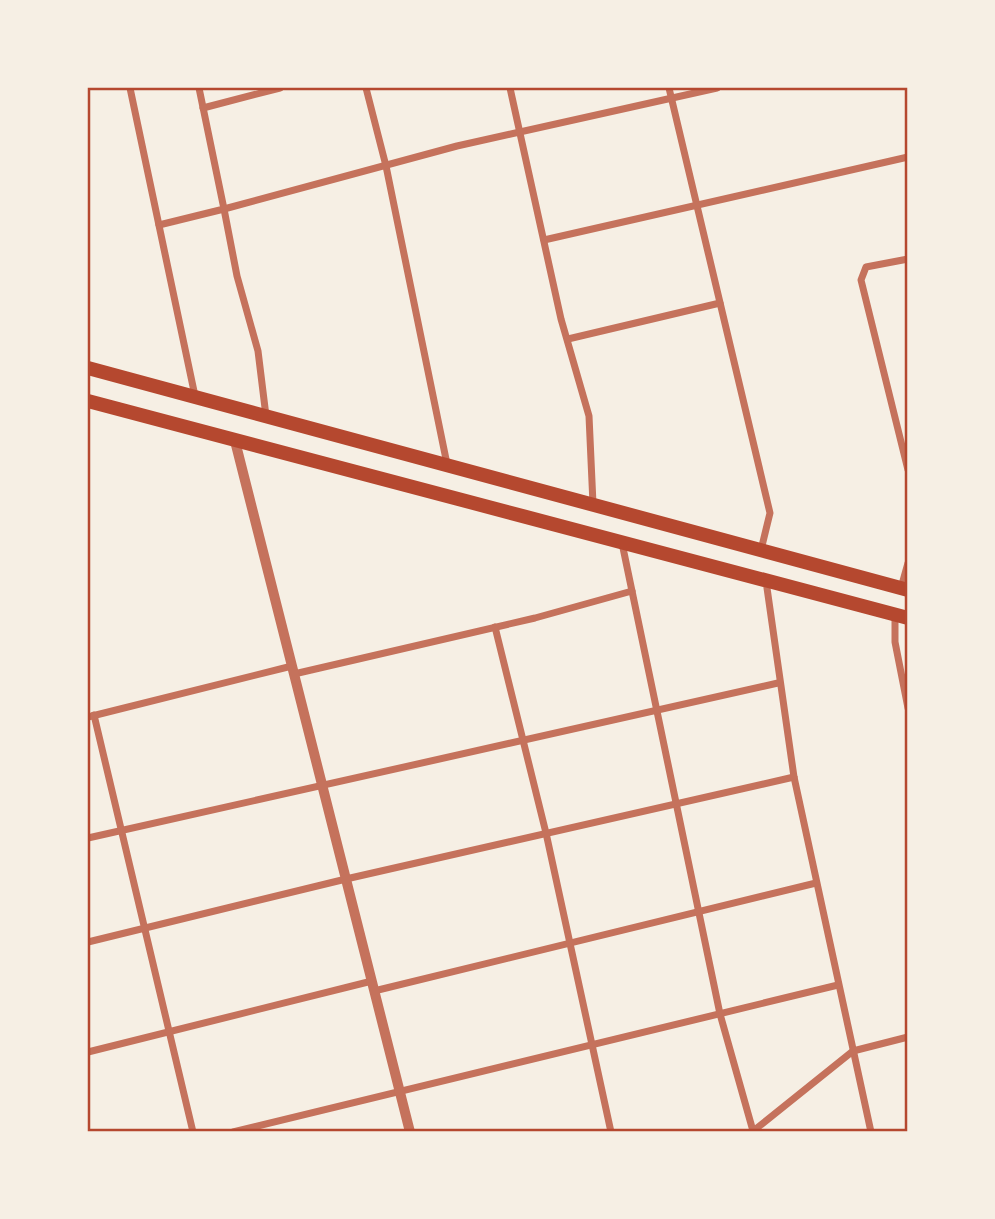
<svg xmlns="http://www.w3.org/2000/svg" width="995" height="1219" viewBox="0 0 995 1219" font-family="Spectral,serif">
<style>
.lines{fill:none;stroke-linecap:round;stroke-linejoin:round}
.minor{stroke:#c5725c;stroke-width:7}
.tertiary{stroke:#c5725c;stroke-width:10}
.primary{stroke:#b5482f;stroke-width:14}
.neatline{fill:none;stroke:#b5482f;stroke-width:2.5}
</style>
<rect width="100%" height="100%" fill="#f6efe4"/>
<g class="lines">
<!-- minor -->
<g class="minor">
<path d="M130 88 195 396"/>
<path d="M366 88 386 166 447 464"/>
<path d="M510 88 561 319 589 416 593 504"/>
<path d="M669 88 770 513 761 550"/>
<path d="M203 108 280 88"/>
<path d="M159 225 224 209 199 88"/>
<path d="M544 240 908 157"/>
<path d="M908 259 866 267 861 280 908 470"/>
<path d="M568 339 720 303"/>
<path d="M266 416 258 351 237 276 224 209 457 146 717 88"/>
<path d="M622 543 720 1014 753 1131"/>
<path d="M766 581 794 777 871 1132"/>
<path d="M901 588 908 563"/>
<path d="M895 615V642L908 708"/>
<path d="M495 627 546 833 611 1132"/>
<path d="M294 674 535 618 632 591"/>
<path d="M94 715 193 1132"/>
<path d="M88 717 292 666"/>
<path d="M88 838 778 683"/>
<path d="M88 942 346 879 794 777"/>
<path d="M374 991 816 883"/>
<path d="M88 1052 372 981"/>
<path d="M233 1132 838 985"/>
<path d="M752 1132 853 1051 908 1037"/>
</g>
<!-- tertiary -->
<path class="tertiary" d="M235 441 410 1132"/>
<!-- primary -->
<g class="primary">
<path d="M88 368 908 590"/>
<path d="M88 401 908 618"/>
</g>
</g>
<!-- border -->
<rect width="995" height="1219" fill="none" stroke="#f6efe4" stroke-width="178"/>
<rect x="89" y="89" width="817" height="1041" class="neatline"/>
</svg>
